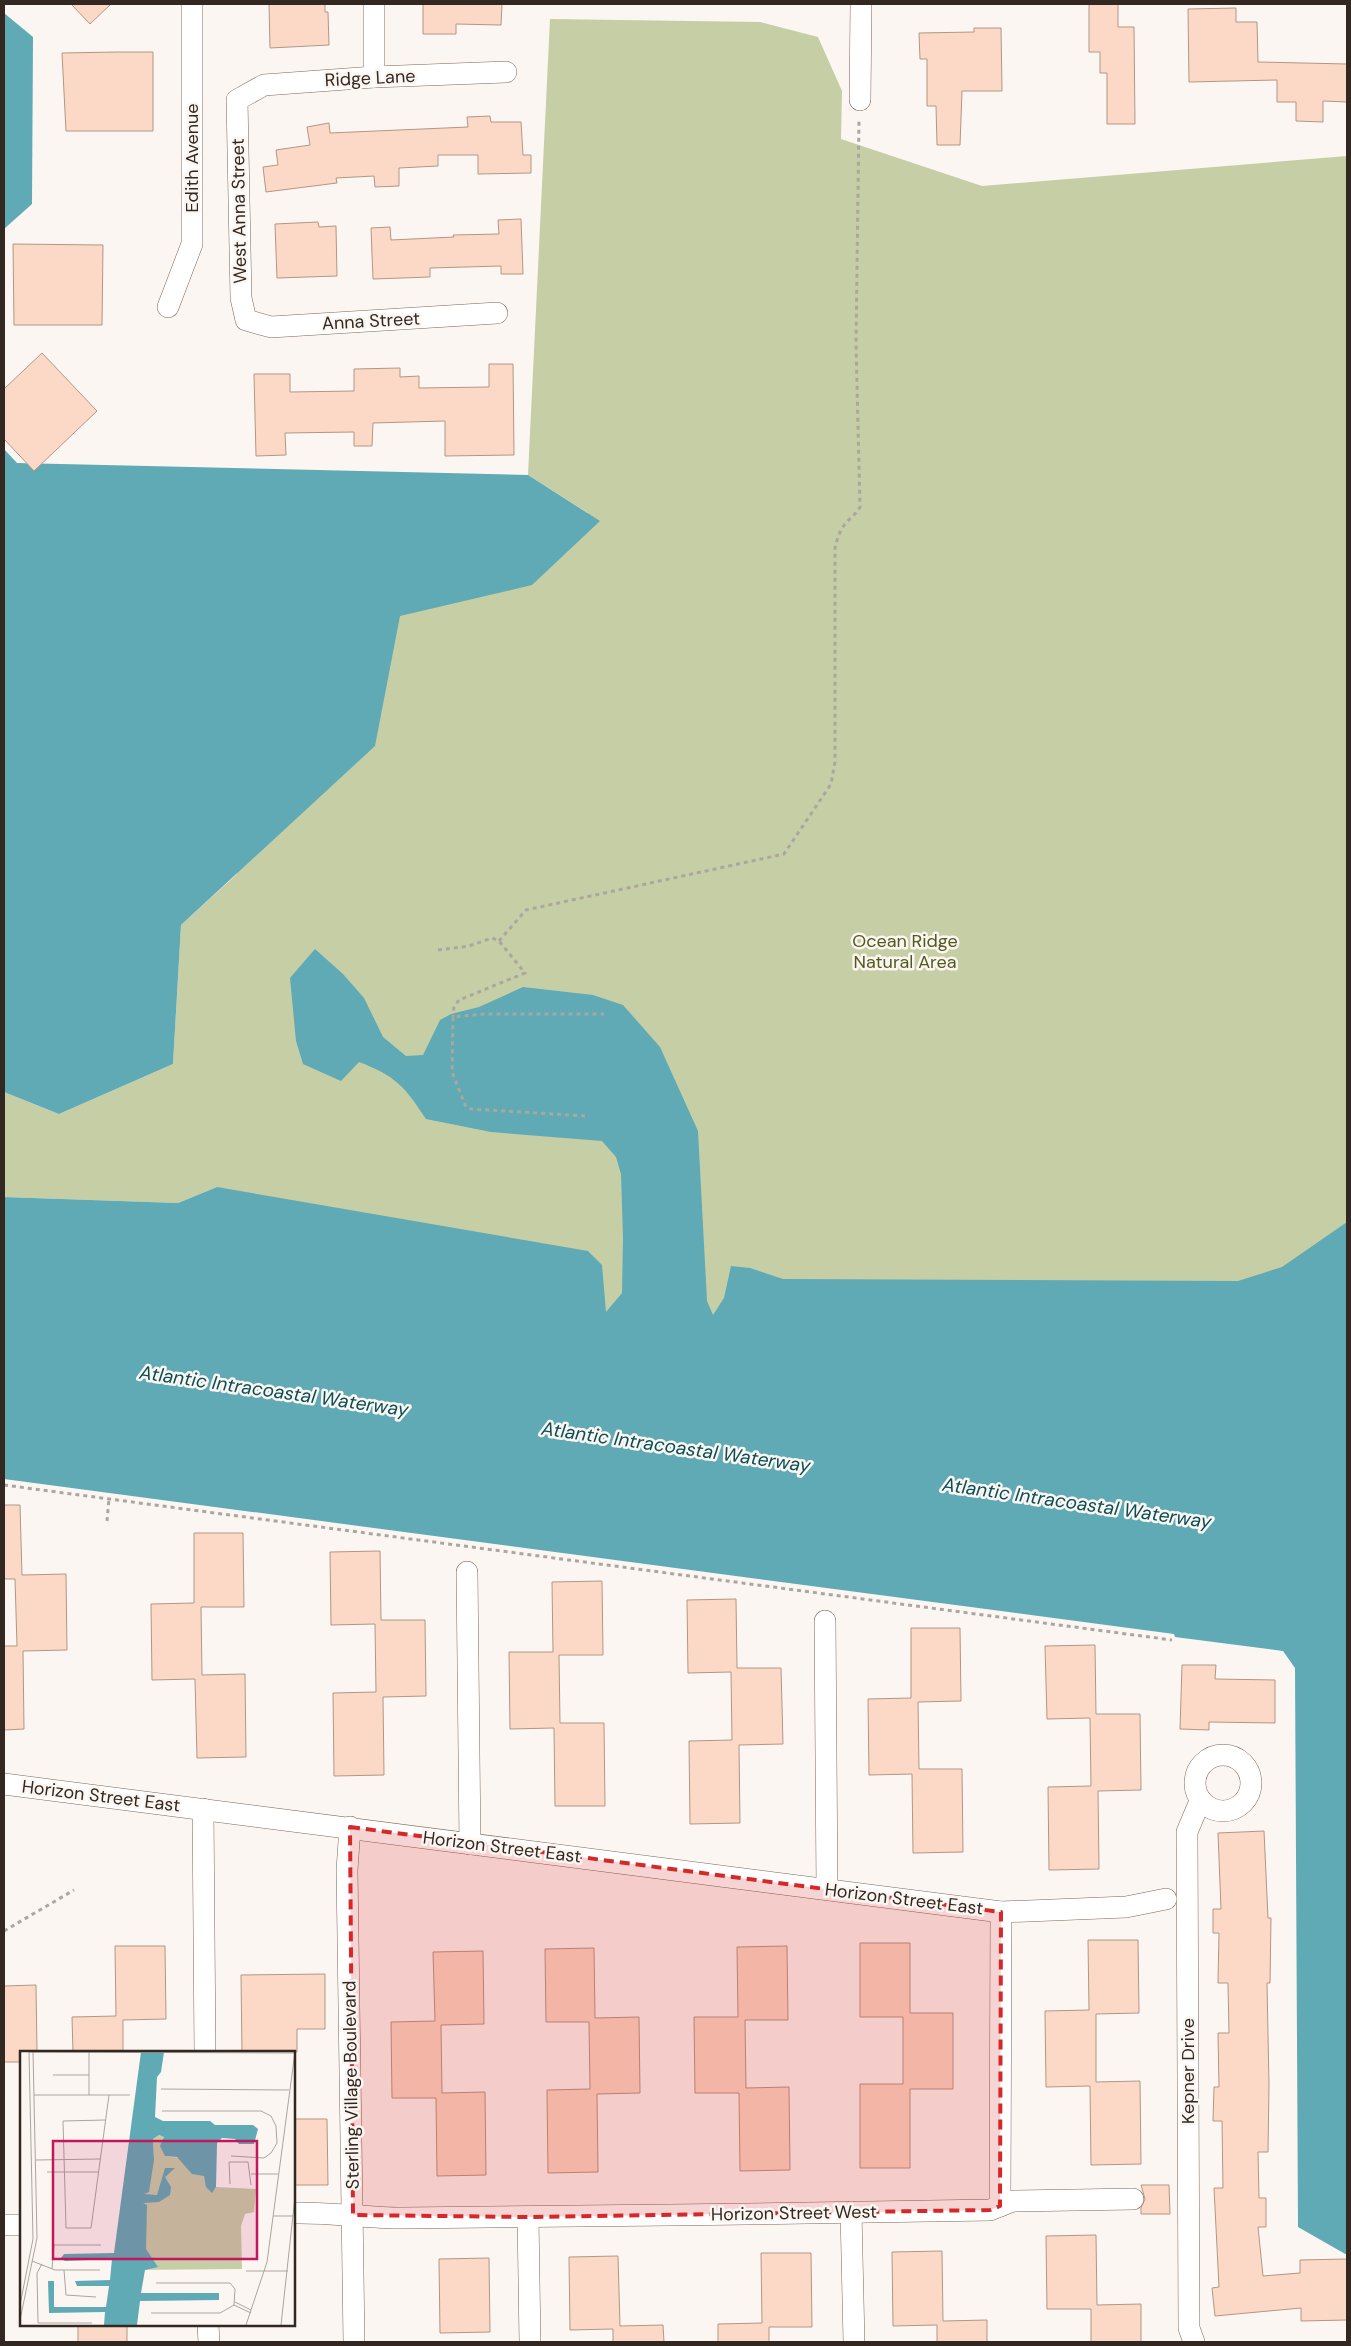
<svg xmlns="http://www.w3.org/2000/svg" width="1351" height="2346" viewBox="0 0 1351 2346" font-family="'DM Sans',sans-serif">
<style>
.green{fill:#c6cea6}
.water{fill:#5faab4}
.building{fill:#fbd9c6;stroke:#b39685}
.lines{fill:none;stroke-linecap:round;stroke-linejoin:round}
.minor-casing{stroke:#806656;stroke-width:22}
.path{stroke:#ada6a0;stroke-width:3;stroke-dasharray:4 4;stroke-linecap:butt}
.minor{stroke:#fff;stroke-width:21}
.marked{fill:#d62828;fill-opacity:0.2;stroke:#d62828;stroke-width:4;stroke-dasharray:10 6;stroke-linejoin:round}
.labels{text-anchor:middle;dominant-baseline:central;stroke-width:5;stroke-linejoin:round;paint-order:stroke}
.street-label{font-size:18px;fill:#332821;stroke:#fcf6f2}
.park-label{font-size:18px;fill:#515a1d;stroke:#fcf6f2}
.water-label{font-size:19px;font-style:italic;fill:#074e55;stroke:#fcf6f2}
.inset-road{fill:none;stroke:#aca49e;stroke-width:1}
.view{fill:#c2185b;fill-opacity:0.15;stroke:#c2185b;stroke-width:2.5}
.inset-edge{fill:none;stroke:#332821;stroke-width:2.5}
</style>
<rect width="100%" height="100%" fill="#fcf6f2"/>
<!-- green -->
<path class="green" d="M550 19 760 22 818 37 842 91 841 139 982 186 1347 156V1436L240 1331 217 1187 178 1203 4 1197V1092L59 1114 173 1064 181 925 237 874 235 515 588 513 528 475Z"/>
<!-- water -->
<g class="water">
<path d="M4 13 33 37 32 204 4 229Z"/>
<path d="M4 449 17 463 528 475 600 521 532 585 400 616 375 746 181 925 173 1064 59 1114 4 1092Z"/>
<path d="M315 949 343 974 364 998 383 1037 406 1056 423 1055 440 1020 451 1014 479 1007 523 987 593 995 623 1005 660 1047 698 1131 707 1301 713 1315 724 1298 731 1266 750 1268 783 1279 1238 1281 1282 1267 1347 1222V2255L1298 2227 1295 1668 1283 1651 1175 1637 1174 1634 4 1479V1197L178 1203 217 1187 588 1251 602 1265 606 1312 622 1293 623 1238 621 1174 616 1157 602 1141 491 1132 426 1119C405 1087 396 1076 359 1062L341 1081 303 1064 296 1041 290 978Z"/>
</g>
<!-- building -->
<g class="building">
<path d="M71 4H111L90 24Z"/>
<path d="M269 4H325V12H328L329 45 270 48Z"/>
<path d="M423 4H502L501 25 456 24V34H423Z"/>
<path d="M1089 4H1118V27H1134L1135 124H1107V73H1100V52H1089Z"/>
<path d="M1236 8V22H1257L1258 62 1347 64V102L1323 101V122L1296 121V102H1277V80L1189 82 1188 9Z"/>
<path d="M974 28H1001L1002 91H962L960 145H937L936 106H927V59H920L919 33 974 32Z"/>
<path d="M117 52H153V131H66L62 53Z"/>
<path d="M490 116 491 122H521L523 155H531V173L478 174V155H438V166L399 168V186L375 187 374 176 336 178 337 183 266 192 263 167 278 165 276 150 310 145 307 127 329 123 330 133 468 127 467 117Z"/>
<path d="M521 219 523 274H501V266L430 268V277L373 279 371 228 390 227 391 240 454 237 453 235 499 234 498 220Z"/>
<path d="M318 222 319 227 336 226 337 276 277 278 275 224Z"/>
<path d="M13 244 103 245 102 325H14Z"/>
<path d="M42 353 97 411 34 471 4 439V389Z"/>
<path d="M489 364H513L514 455 445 456V421L373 423 372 446H354V432L285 433 286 455 256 456 254 374H290V392L354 391V369L400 368V377L419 376V388L489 387Z"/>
<path d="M4 1505H20L22 1575 66 1574 67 1650 23 1651 24 1729 4 1730V1646H17L15 1579H4Z"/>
<path d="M194 1533H243L244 1607H201L202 1675 245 1674 246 1757 197 1758 195 1679 152 1680 151 1604 194 1603Z"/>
<path d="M380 1551 381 1620H425L426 1696 383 1697 384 1775 334 1776 333 1693 376 1692 375 1624 331 1625 330 1552Z"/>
<path d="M602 1581 603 1655H559L560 1723H604L605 1806H555L554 1728 510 1729 509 1652H553L552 1582Z"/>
<path d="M736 1599 737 1668H781L783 1744 739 1745 740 1823 690 1824 689 1741 732 1740 731 1672 688 1673 687 1600Z"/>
<path d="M911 1628H960L961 1701 918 1702 919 1769H962L963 1852 913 1853 912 1774 869 1775 868 1699 911 1698Z"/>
<path d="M1095 1645 1096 1714H1140L1141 1790 1098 1791 1099 1869 1049 1870 1048 1787 1091 1786 1090 1718 1047 1719 1045 1646Z"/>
<path d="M1182 1665H1216L1215 1679 1275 1680V1723L1209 1722V1730L1180 1729Z"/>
<path d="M1264 1831 1268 1918H1271L1270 1983H1267L1269 2085 1268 2152H1258L1259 2198H1266V2227H1258L1263 2276 1300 2273V2260L1347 2259V2320L1301 2321V2308L1215 2316 1212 2288 1219 2287 1214 2188H1223L1222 2121H1213L1214 2087H1219L1218 2033H1229L1228 1983H1218L1219 1933H1213V1909H1221L1218 1833Z"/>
<path d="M1088 1940H1138L1139 2013 1096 2014V2082L1140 2081 1141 2164 1091 2165 1090 2086 1046 2087 1045 2011 1089 2010Z"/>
<path d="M860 1943H910V2013H953V2089H910V2168H860V2084H903V2017H860Z"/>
<path d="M115 1946H165L166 2019 123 2020V2052H73L72 2017 116 2016Z"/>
<path d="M787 1946 788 2020H745L746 2088 789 2087 790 2170 740 2171 739 2093H695L694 2017H738L737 1947Z"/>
<path d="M594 1948 595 2018 639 2017 640 2093 597 2094 598 2172 548 2173 547 2090 590 2089 589 2022H546L545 1949Z"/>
<path d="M483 1951 484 2024 441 2025 442 2093 485 2092 486 2175 437 2176 436 2098H392L391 2022 435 2021 433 1952Z"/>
<path d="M325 1974V2029H297V2052H242L241 1975Z"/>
<path d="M36 1985 37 2052H21V2062H4V1986Z"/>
<path d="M294 2119H327L328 2185H294Z"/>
<path d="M1141 2185H1169L1170 2214H1141V2208L1145 2199Z"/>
<path d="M1096 2235 1097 2305 1141 2304V2342H1091V2309H1047L1046 2236Z"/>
<path d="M942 2251 943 2321 987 2320V2342H937V2325L893 2326 892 2252Z"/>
<path d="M761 2253H811L812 2327H769V2342H718V2324L762 2323Z"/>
<path d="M618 2256 620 2326 663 2325 664 2342H613V2329L570 2330 569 2257Z"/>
<path d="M489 2258 490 2332 440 2333 439 2259Z"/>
<rect x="78" y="2325" width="49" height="17"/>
</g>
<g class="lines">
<defs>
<g id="minor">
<path d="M374 77V4"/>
<path d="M860 100 861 4"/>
<path d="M168 307 192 244V4"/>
<path d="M497 313 271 327 246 320 241 298 237 100 264 85 374 77 506 72"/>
<path d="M467 1572 470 1844"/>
<path d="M825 1621 827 1889"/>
<circle cx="1223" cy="1783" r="28"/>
<path d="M4 1784 1001 1912 1126 1907 1166 1899"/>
<path d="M203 1809 205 2052"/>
<path d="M350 1827 347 1870 354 2342"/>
<path d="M1000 2206 1013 2201 1133 2199"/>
<path d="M851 2212 854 2342"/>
<path d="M294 2213C331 2212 366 2218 403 2218 599 2217 794 2213 990 2210L1000 2206 1001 1912"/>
<path d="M528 2217 530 2342"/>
<path d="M4 2225H21"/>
<path d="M208 2325 209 2342"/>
<path d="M1194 2342 1189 2328 1187 1832 1200 1801"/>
</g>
</defs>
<!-- minor casing -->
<use href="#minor" class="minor-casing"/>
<!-- path -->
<g class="path">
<path d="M499 941 526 910 784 854 831 784 835 762V548C837 539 840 529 847 522 852 516 856 514 860 507L856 344 859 120"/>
<path d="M438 950 469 946 492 938 499 941 525 973 459 1000 454 1007 453 1017"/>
<path d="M585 1116 471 1109 466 1107 452 1072 453 1017 484 1014H604"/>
<path d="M4 1485 1172 1640"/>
<path d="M107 1521 109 1499"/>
<path d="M4 1931 74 1890"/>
</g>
<!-- minor -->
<use href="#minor" class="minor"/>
</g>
<!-- marked area -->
<path class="marked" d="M350 1827 1001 1912 1000 2206 990 2210 528 2217 353 2215Z"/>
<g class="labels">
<!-- street labels -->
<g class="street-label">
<text transform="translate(370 78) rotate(-3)">Ridge Lane</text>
<text transform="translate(192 158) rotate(-90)">Edith Avenue</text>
<text transform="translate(239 211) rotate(-91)">West Anna Street</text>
<text transform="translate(371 321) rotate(-3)">Anna Street</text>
<text transform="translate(101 1796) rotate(7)">Horizon Street East</text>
<text transform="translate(502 1847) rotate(7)">Horizon Street East</text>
<text transform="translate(904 1899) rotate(7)">Horizon Street East</text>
<text transform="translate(1188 2071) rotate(-90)">Kepner Drive</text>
<text transform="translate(351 2085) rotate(-91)">Sterling Village Boulevard</text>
<text transform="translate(794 2213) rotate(-1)">Horizon Street West</text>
</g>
<!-- park labels -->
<g class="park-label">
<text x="905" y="941">Ocean Ridge<tspan x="905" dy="21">Natural Area</tspan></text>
</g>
<!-- water labels -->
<g class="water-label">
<text transform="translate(274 1391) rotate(8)">Atlantic Intracoastal Waterway</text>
<text transform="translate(676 1447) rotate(8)">Atlantic Intracoastal Waterway</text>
<text transform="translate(1077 1503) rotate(8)">Atlantic Intracoastal Waterway</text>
</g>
</g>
<!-- overview -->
<g transform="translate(20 2051)">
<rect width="275" height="275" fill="#fcf6f2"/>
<path d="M139 84 144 86 145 105 192 111 193 140 196 136 236 138 234 161 225 163 221 175 222 218 111 219 122 111 134 109 133 88Z" fill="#c6cea6"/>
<path d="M121 1H144L141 21 137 26 135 66 143 70H190L195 74H233L238 78 234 93H219L215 88 202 87 197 92 196 136 192 142 186 136 184 125 172 123 157 106 145 105 140 95 144 86 139 84 133 88 134 109 129 141 124 143 137 144 145 117H155L145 126 151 136 150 144 139 151 123 152 127 154 126 198 138 216 125 219 121 242H199V249L120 250 117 274H84L85 261 29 262 28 230H34V256H86L89 235H57L55 230 90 229 92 208 45 210 41 207 44 203 94 202Z" fill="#5faab4"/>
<path class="inset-road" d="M9 1 275 2M33 24H69M141 38 269 39M14 44H110M69 44V1M142 60H241L251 65 256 75 257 92 251 102 244 107 211 105M85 69 43 70 46 177H71L89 44M16 109 80 108M27 121H78M231 123H258M210 133 209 111H228L231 134M253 165H273M12 210 35 219H80M22 213 17 222 18 272H72M32 218 34 194H81M44 219 46 244 76 246M226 220H268M136 232H210L215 238 214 254M215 251 231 259M0 254 13 188 9 1M214 254 231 262M131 262H200L214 254M0 269 17 187 13 1M226 274 247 211 275 1M261 274 275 146"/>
<path class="view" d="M33 90H237V208H33Z"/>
<rect width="275" height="275" class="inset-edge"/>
</g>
<!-- border -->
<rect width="1351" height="2346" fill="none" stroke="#332821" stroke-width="10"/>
</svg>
